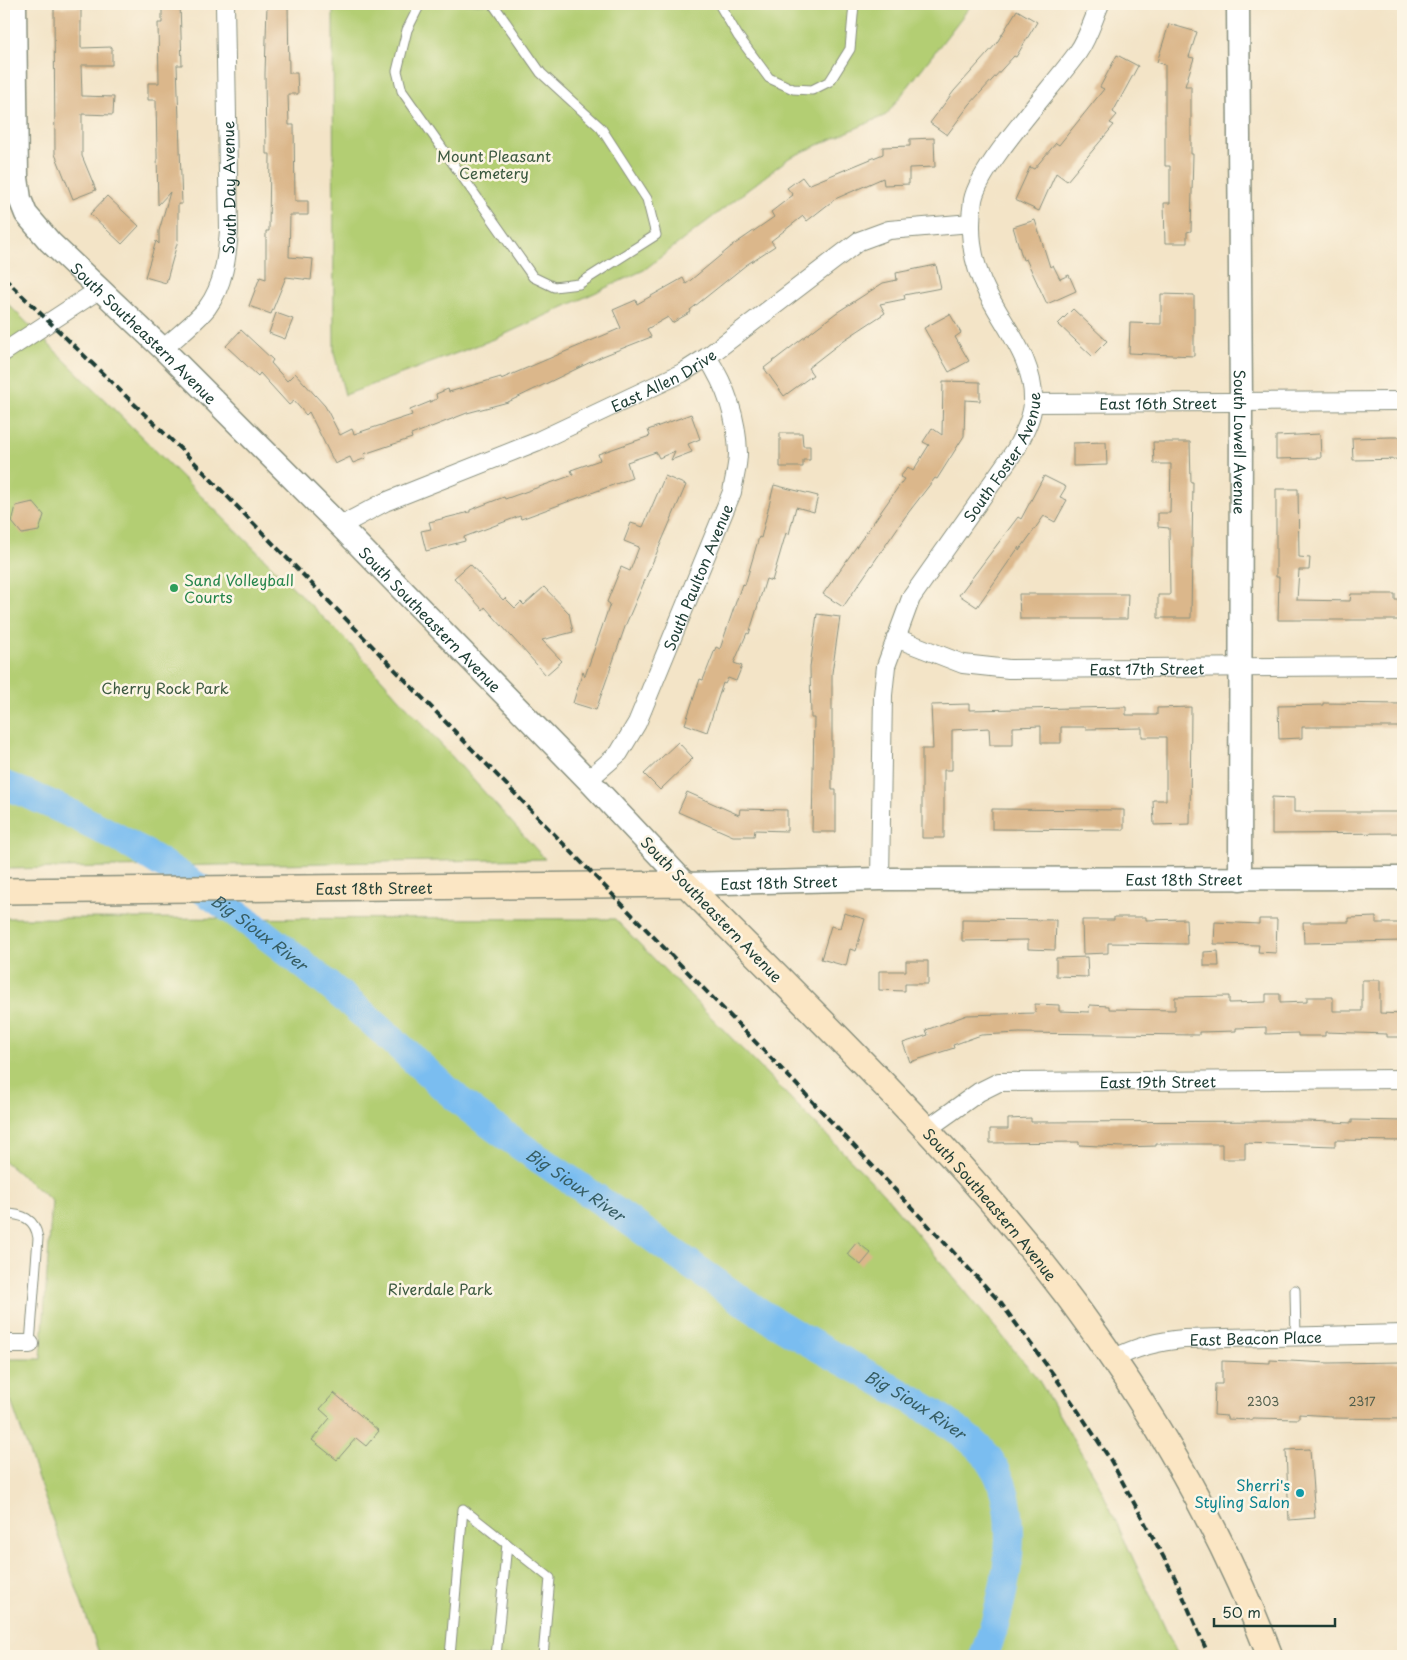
<svg xmlns="http://www.w3.org/2000/svg" width="1407" height="1660" viewBox="0 0 1407 1660" font-family="'Playpen Sans',sans-serif">
<style>
.green{fill:#b3ce73;stroke:#698654}
.lines{fill:none;stroke-linecap:round;stroke-linejoin:round}
.river{stroke:#7abdf0;stroke-width:29}
.building{fill:#dbb78b}
.service-casing{stroke:#89907e;stroke-width:11}
.minor-casing{stroke:#89907e;stroke-width:20}
.tertiary-casing{stroke:#89907e;stroke-width:25}
.secondary-casing{stroke:#89907e;stroke-width:28}
.service{stroke:#fff;stroke-width:9}
.minor{stroke:#fff;stroke-width:18}
.tertiary{stroke:#fff;stroke-width:22}
.secondary{stroke:#fbe6c4;stroke-width:25}
.rail{stroke:#1f3d34;stroke-width:4;stroke-dasharray:8 4;stroke-linecap:butt}
.leisure-dot{fill:#2e9e5b;stroke:#fcf5e5;stroke-width:2}
.culture-dot{fill:#0f9aa8;stroke:#fcf5e5;stroke-width:2}
.labels{text-anchor:middle;dominant-baseline:central;stroke-width:5;stroke-linejoin:round;paint-order:stroke}
.number-label{font-size:12px;fill:#4e5c4a}
.park-label{font-size:15px;fill:#3d5a41;stroke:#fcf5e5}
.street-label{font-size:15px;fill:#1f3d34;stroke:#fcf5e5}
.leisure-label{font-size:15px;fill:#27864d;stroke:#fcf5e5;text-anchor:start}
.culture-label{font-size:15px;fill:#0d838f;stroke:#fcf5e5;text-anchor:end}
.water-label{font-size:16px;font-style:italic;fill:#365d63;stroke:#fcf5e5}
</style>
<rect width="100%" height="100%" fill="#fcf5e5"/>
<filter id="ink" filterUnits="userSpaceOnUse"><feTurbulence type="fractalNoise" baseFrequency=".02" numOctaves="2"/><feDisplacementMap in="SourceGraphic" scale="10" xChannelSelector="R" yChannelSelector="G"/><feConvolveMatrix kernelMatrix="1 2 1 2 8 2 1 2 1" color-interpolation-filters="sRGB"/></filter>
<filter id="wash" filterUnits="userSpaceOnUse"><feTurbulence type="fractalNoise" baseFrequency=".0096" numOctaves="4" result="noise"/><feDisplacementMap in="SourceGraphic" scale="20" xChannelSelector="R" yChannelSelector="G"/><feGaussianBlur stdDeviation="1.12" result="paint"/><feColorMatrix in="noise" values="0 0 0 0 0 0 0 0 0 0 0 0 0 0 0 0 0 1.4 0 .05"/><feComposite in="paint" operator="in"/></filter>
<g filter="url(#wash)">
<rect width="100%" height="100%" fill="#f3e4c7"/>
<!-- green -->
<g class="green">
<path d="M333 4H972L886 115 789 158 644 270 497 338 345 395 334 353Z"/>
<path d="M4 300 348 642 545 859 4 869Z"/>
<path d="M4 918 615 919 884 1194 1038 1379 1096 1478 1178 1656H100L4 1381V1359H41L52 1201 4 1161Z"/>
</g>
<g class="lines">
<!-- river -->
<path class="river" id="s1" d="M4 785C140 836 260 925 370 1020 405 1050 438 1085 475 1113 518 1146 564 1175 608 1206 660 1242 711 1281 764 1315 819 1351 880 1378 935 1414 953 1427 976 1441 989 1459 1027 1512 1004 1601 984 1656"/>
</g>
<g id="blocks">
<!-- building -->
<g class="building">
<path d="M162 4H180L182 65H177L182 204H178V240L166 283 145 277 156 241 159 244V231L170 192 158 205 156 100H148V83H159L158 23H162Z"/>
<path d="M267 4H288L289 73H297L298 94H288L289 125H294L295 201H308V215H290L289 257 313 259 311 280 286 277 271 314 249 306 260 277 266 279V231H269L270 154H266L265 74Z"/>
<path d="M81 7V48L112 47V65H81L82 96 114 97 113 115 82 114V156L96 190 73 199 55 154 54 8Z"/>
<path d="M1017 10 1037 22 1016 57 1014 56 970 104 947 135 930 123 954 91 996 44Z"/>
<path d="M1169 24 1197 32 1189 57 1194 58 1185 86H1191V154H1193L1191 231 1187 232V243H1165L1164 203H1170V166H1165V65L1157 62Z"/>
<path d="M1117 55 1138 66 1113 112 1117 115 1110 123 1114 125 1067 181 1056 173 1039 211 1015 200 1030 167 1034 169 1056 143 1059 145 1104 89 1100 87Z"/>
<path d="M934 138 935 167 909 168V184L884 185 883 178 835 199 807 221 803 216 771 241 775 246 746 265 690 310 691 312 672 323 668 317 647 329 651 337 603 356 508 402 467 413 411 435 412 438 364 454 366 458 353 463 350 457 335 464 309 412 306 415 294 401 289 405 260 373 258 376 226 346 241 330 273 360 271 363 287 381 295 373 325 406 340 435 352 429 354 434 412 415 410 410 437 399 436 394 448 389 449 392 501 377V379L621 328 613 310 636 300 637 304 683 278 686 284 732 246 774 217 771 212 793 195 787 188 802 177 808 185 883 154V147L910 146V139Z"/>
<path d="M107 196 139 226 122 244 90 214Z"/>
<path d="M1035 220 1050 267 1053 265 1060 279 1069 275 1076 291 1047 304 1026 259 1023 260 1013 227Z"/>
<path d="M936 265 941 288 904 295 905 299 880 304 885 313 844 340 808 368 813 375 784 396 764 368 836 313 883 283 897 280 896 273Z"/>
<path d="M1161 294 1194 295V356L1129 353 1130 323 1161 324Z"/>
<path d="M1073 309 1107 341 1092 356 1058 324Z"/>
<path d="M276 313 293 319 285 339 269 333Z"/>
<path d="M950 314 961 333 955 337 969 361 949 372 924 328Z"/>
<path d="M943 381 980 382V401L965 400 964 436 937 479 935 478 905 517 843 607 823 594 904 479 900 477 908 467 913 471 929 445 923 442 932 428 942 435Z"/>
<path d="M691 414 700 439 688 444 692 452 671 460 675 451 659 458 656 452 627 462 632 478 521 519 520 516 464 537 465 541 426 551 421 531 431 529 429 522 470 512V510L504 497 505 499 573 475 571 470 600 460 598 454 650 436 648 430Z"/>
<path d="M780 433H802L803 446H810V460H803V467H780Z"/>
<path d="M1320 434 1321 458 1276 459V436Z"/>
<path d="M1391 437H1403V459L1353 460 1352 438Z"/>
<path d="M1106 442 1107 465 1073 466V443Z"/>
<path d="M1153 442H1190L1191 482H1193L1191 618H1158V595H1170L1169 528 1158 527V513H1170L1171 464H1154Z"/>
<path d="M665 476 686 485 626 624 596 710 573 703 583 671 585 676 610 604 607 602 621 567 630 571 639 547 624 541 631 523 643 527Z"/>
<path d="M1044 476 1066 487 1060 497 1067 500 1055 522 1044 516 1019 551V547L977 607 959 595 1018 517 1021 519Z"/>
<path d="M774 485 818 496 814 512 796 507 789 534 786 533 772 581 766 579 749 634 747 633 734 663 742 666 736 681 728 678 725 684 723 683 707 732 685 724 700 679 703 680 716 647 720 649 742 584 745 585 759 537 761 538Z"/>
<path d="M1276 489H1298L1299 557 1310 558 1309 570H1299L1297 600 1350 601 1351 594H1395V600H1403V620H1278L1279 577H1276Z"/>
<path d="M33 502 44 515 39 531 22 534 12 522 16 506Z"/>
<path d="M470 564 503 600 505 598 515 608 521 602 524 605 544 587 569 613 573 632 542 640 562 661 546 675 485 607 483 610 454 578Z"/>
<path d="M1019 594H1128L1127 619H1020Z"/>
<path d="M817 614 840 617 832 673V790H836V832H812L814 718H811L810 667Z"/>
<path d="M1323 703 1403 704V727H1302V738L1279 739 1278 706 1323 705Z"/>
<path d="M969 704V710L1126 707V715H1157V708L1191 707 1190 824 1154 825 1153 800H1166V737H1142V728L1086 729V727H1061V743H1041V726L1013 727V745H990L989 728 952 730V770H944V838H922V749H933L931 705Z"/>
<path d="M678 742 693 758 660 790 644 774Z"/>
<path d="M687 792 739 815 740 809 787 810V831L755 830 754 836H733L678 812Z"/>
<path d="M1272 797 1294 798V812H1403V833L1272 834Z"/>
<path d="M992 809 1124 810V830L992 829Z"/>
<path d="M844 913 865 919 856 951 850 949 846 966 821 959 831 926 840 928Z"/>
<path d="M1114 917H1146V920L1186 919 1187 944 1108 943V953L1083 954 1082 920H1114Z"/>
<path d="M1376 917V923H1403V941L1304 943 1303 922H1349V918Z"/>
<path d="M962 919 1056 920 1055 950 1028 949V940L962 941Z"/>
<path d="M1259 919H1277L1276 953 1258 952 1259 945 1214 944 1215 922 1259 924Z"/>
<path d="M1218 951 1219 966H1204V952Z"/>
<path d="M1087 957 1088 977 1056 976V958Z"/>
<path d="M906 961H928V984H905V991L879 990V971H906Z"/>
<path d="M1362 980H1380V1013L1403 1014V1037H1387V1034L1325 1032V1036H1298V1033L1266 1034V1027L1236 1028V1031L1199 1032V1035L1019 1033 981 1035 953 1045 954 1048 910 1062 903 1043 928 1035 926 1030 967 1015 1035 1013V1004L1059 1005V1011L1089 1012 1090 1005 1109 1006V1009L1175 1010V997L1229 996V1003L1266 1002V994H1280V1003L1307 1002V997H1333V1011H1362Z"/>
<path d="M1031 1118V1122L1308 1121 1352 1123V1120L1403 1121V1141L1335 1140V1146L1245 1143V1159H1222V1144H1156V1146L1122 1147 1079 1145V1142L990 1143V1129H1008V1119Z"/>
<path d="M857 1242 871 1253 861 1265 847 1254Z"/>
<path d="M1270 1360 1328 1363 1403 1362V1419L1332 1418V1416L1299 1414V1419L1252 1418V1420L1227 1419V1416L1214 1415 1215 1384H1222V1361L1270 1363Z"/>
<path d="M334 1393 379 1431 366 1446 356 1438 337 1460 312 1440 330 1418 320 1409Z"/>
<path d="M1310 1449 1315 1518 1289 1520 1286 1450Z"/>
</g>
</g>
</g>
<g filter="url(#ink)">
<use href="#blocks" fill-opacity="0" stroke="#89907e" stroke-width="1"/>
<g class="lines">
<defs>
<g id="service">
<path d="M420 4 407 30 397 71 402 91 533 277 554 287 579 284 656 235 647 199 601 128 541 73 493 4"/>
<path d="M719 4 738 36 769 78 793 89 812 90 830 81 850 49 854 4"/>
<path d="M4 1214C22 1214 35 1218 38 1238L30 1344"/>
<path d="M1295 1290 1296 1338"/>
<path d="M450 1656 463 1509 550 1578 543 1656"/>
<path d="M496 1656 507 1544"/>
</g>
<g id="minor">
<path id="s2" d="M163 349C177 336 195 323 207 308 224 285 227 257 229 230L225 4"/>
<path d="M4 352 100 289"/>
<path id="s3" d="M1033 403 1403 401"/>
<path id="s4" d="M340 526 385 502 536 442 682 373 707 357 859 241 889 230 971 223"/>
<path id="s5" d="M896 638 963 664 1009 669 1403 666"/>
<path id="s6" d="M588 780 619 753 637 723 732 492C734 479 738 466 738 453 737 418 726 386 707 357"/>
<path id="s7" d="M880 879 883 695 886 666 911 598 1016 449C1023 435 1032 419 1033 403 1035 361 1005 328 987 292 972 263 968 232 973 200 979 166 1055 85 1078 52 1088 38 1093 20 1100 4"/>
<path id="s8" d="M927 1129 979 1092 999 1082 1403 1079"/>
<path d="M4 1344H30"/>
<path id="s9" d="M1113 1359C1136 1347 1157 1341 1184 1339L1403 1334"/>
</g>
<g id="tertiary">
<path id="s10" d="M15 4 17 178 20 199 26 214 50 242 163 349 340 526 588 780 686 884 880 879 1403 878"/>
<path id="s11" d="M1238 4 1241 403 1240 879"/>
</g>
<g id="secondary">
<path id="s12" d="M4 891 686 884C793 993 903 1098 1002 1214 1114 1345 1208 1495 1270 1656"/>
</g>
</defs>
<!-- service casing -->
<use href="#service" class="service-casing"/>
<!-- minor casing -->
<use href="#minor" class="minor-casing"/>
<!-- tertiary casing -->
<use href="#tertiary" class="tertiary-casing"/>
<!-- secondary casing -->
<use href="#secondary" class="secondary-casing"/>
<!-- service -->
<use href="#service" class="service"/>
<!-- minor -->
<use href="#minor" class="minor"/>
<!-- tertiary -->
<use href="#tertiary" class="tertiary"/>
<!-- secondary -->
<use href="#secondary" class="secondary"/>
<!-- rail -->
<path class="rail" d="M4 278 194 462 796 1084 1000 1302 1056 1378 1110 1459 1175 1578 1209 1656"/>
</g>
</g>
<!-- markers -->
<circle class="leisure-dot" cx="174" cy="588" r="5"/>
<circle class="culture-dot" cx="1300" cy="1493" r="5"/>
<g class="labels">
<!-- number labels -->
<g class="number-label">
<text x="1263" y="1401">2303</text>
<text x="1362" y="1401">2317</text>
</g>
<!-- park labels -->
<g class="park-label">
<text x="494" y="155">Mount Pleasant<tspan x="494" dy="17">Cemetery</tspan></text>
<text x="165" y="687">Cherry Rock Park</text>
<text x="440" y="1288">Riverdale Park</text>
</g>
<!-- street labels -->
<g class="street-label">
<text stroke="none"><textPath href="#s2" startOffset="185">South Day Avenue</textPath></text>
<text stroke="none"><textPath href="#s10" startOffset="379">South Southeastern Avenue</textPath></text>
<text stroke="none"><textPath href="#s4" startOffset="355">East Allen Drive</textPath></text>
<text stroke="none"><textPath href="#s3" startOffset="125">East 16th Street</textPath></text>
<text stroke="none"><textPath href="#s11" startOffset="438">South Lowell Avenue</textPath></text>
<text stroke="none"><textPath href="#s7" startOffset="455">South Foster Avenue</textPath></text>
<text stroke="none"><textPath href="#s6" startOffset="234">South Paulton Avenue</textPath></text>
<text stroke="none"><textPath href="#s10" startOffset="784">South Southeastern Avenue</textPath></text>
<text stroke="none"><textPath href="#s5" startOffset="256">East 17th Street</textPath></text>
<text stroke="none"><textPath href="#s10" startOffset="1650">East 18th Street</textPath></text>
<text stroke="none"><textPath href="#s10" startOffset="1245">East 18th Street</textPath></text>
<text stroke="none"><textPath href="#s12" startOffset="370">East 18th Street</textPath></text>
<text transform="translate(712 909) rotate(46)">South Southeastern Avenue</text>
<text stroke="none"><textPath href="#s8" startOffset="245">East 19th Street</textPath></text>
<text stroke="none"><textPath href="#s12" startOffset="1124">South Southeastern Avenue</textPath></text>
<text stroke="none"><textPath href="#s9" startOffset="146">East Beacon Place</textPath></text>
</g>
<!-- leisure labels -->
<g class="leisure-label">
<text x="184" y="579">Sand Volleyball<tspan x="184" dy="17">Courts</tspan></text>
</g>
<!-- culture labels -->
<g class="culture-label">
<text x="1290" y="1484">Sherri's<tspan x="1290" dy="17">Styling Salon</tspan></text>
</g>
<!-- water labels -->
<g class="water-label">
<text stroke="none"><textPath href="#s1" startOffset="296">Big Sioux River</textPath></text>
<text stroke="none"><textPath href="#s1" startOffset="701">Big Sioux River</textPath></text>
<text stroke="none"><textPath href="#s1" startOffset="1106">Big Sioux River</textPath></text>
</g>
</g>
<!-- margin -->
<rect width="1407" height="1660" fill="none" stroke="#fcf5e5" stroke-width="20"/>
<!-- scale -->
<path d="M1214 1618v8h121v-8" fill="none" stroke="#1f3d34" stroke-width="2.5"/>
<text x="1222" y="1618" font-size="15" fill="#1f3d34" stroke="#fcf5e5" stroke-width="4" paint-order="stroke">50 m</text>
</svg>
